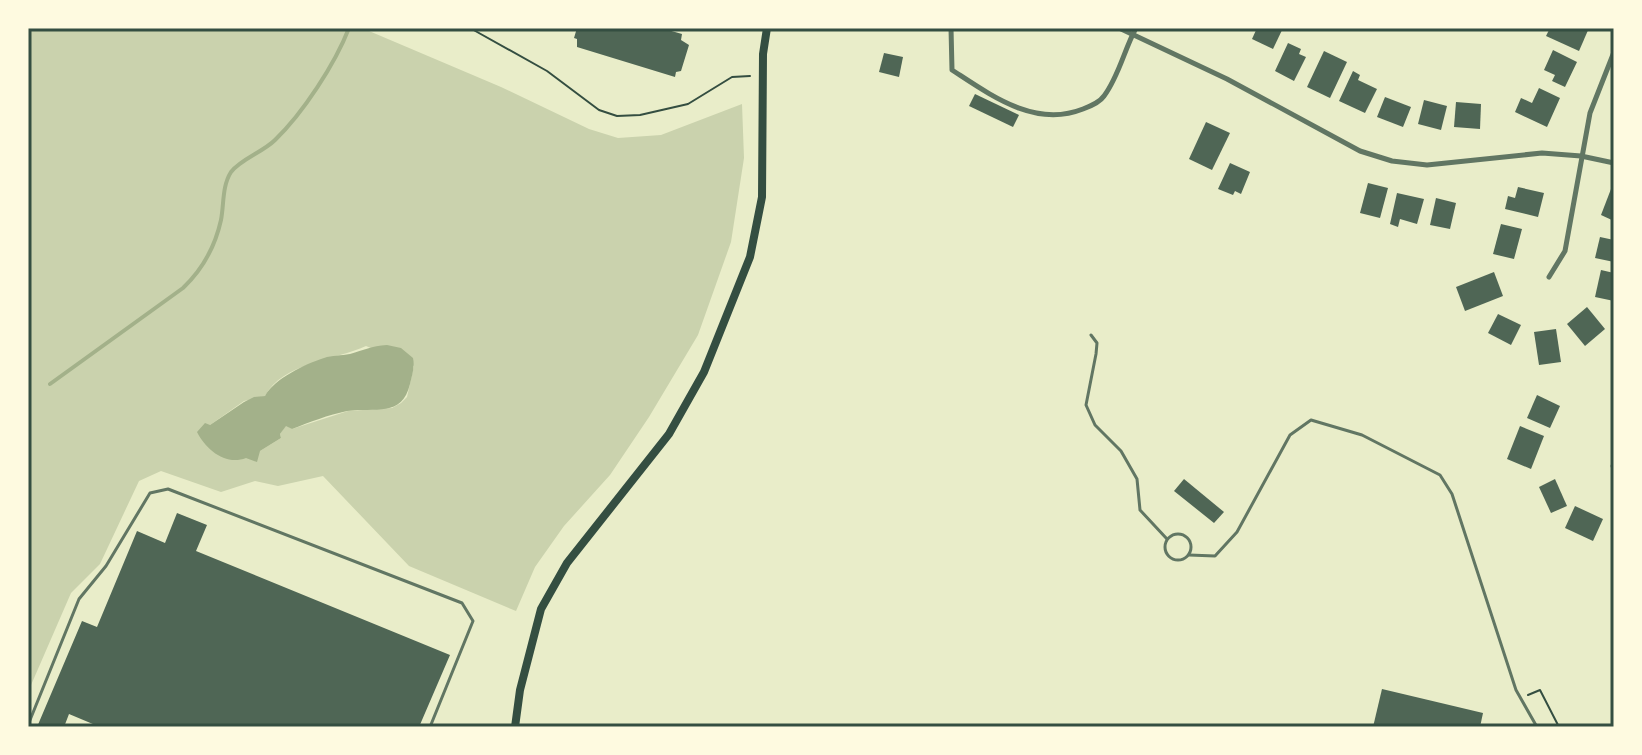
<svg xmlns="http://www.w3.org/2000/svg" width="1642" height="755" viewBox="0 0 1642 755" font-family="'PT Sans',sans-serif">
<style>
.green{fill:#cad2ad;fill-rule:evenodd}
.water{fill:#a3b18a}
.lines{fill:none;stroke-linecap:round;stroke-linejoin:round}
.stream{stroke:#a3b18a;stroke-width:4}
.building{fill:#4f6655}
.path{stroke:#344e41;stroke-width:2}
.service{stroke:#617663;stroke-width:3}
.minor{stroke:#617663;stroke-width:5}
.secondary{stroke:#344e41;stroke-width:8}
.neatline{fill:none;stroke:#344e41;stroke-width:3}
</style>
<rect width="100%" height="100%" fill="#e9edc9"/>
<!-- green -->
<path class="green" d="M28 28H362L501 87 589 129 618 138 661 135 742 104 744 158 731 242 698 335 649 417 610 475 564 526 535 567 516 611 409 566 323 476 278 486 255 481 221 492 161 471 139 481 100 564 71 593 28 692ZM366 346 414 366 407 397 401 403 392 408 348 411 292 429 286 425 280 434 281 438 260 451 210 425 244 401 265 396C282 363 336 360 366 346Z"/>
<!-- water -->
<path class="water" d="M387 345 401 348 413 358C415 367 412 375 410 384 402 418 375 407 347 411 328 415 310 422 292 429L286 426 280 434 281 438 260 451 257 462 246 458C226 466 206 450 197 432L205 423 210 425 244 402 254 397 265 396C274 379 305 364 324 358 332 355 341 356 350 354 364 350 371 346 387 345Z"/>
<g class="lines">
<!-- stream -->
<path class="stream" d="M50 384 183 288C203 269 215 247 221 220 224 205 222 186 231 172 241 159 263 152 275 140 303 113 335 64 349 28"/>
</g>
<!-- building -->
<g class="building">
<path d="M577 28H661L682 34 681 40 689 45 681 71 676 72 675 77 577 47V39L574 38Z"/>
<path d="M1257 28H1283L1273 49 1252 39Z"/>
<path d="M1550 28H1589L1579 51 1546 36Z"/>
<path d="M1288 43 1301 49 1299 54 1306 57 1294 81 1275 71Z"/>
<path d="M1553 50 1577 62 1565 87 1552 81 1555 75 1544 70Z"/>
<path d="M1324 51 1347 62 1330 98 1307 87Z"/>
<path d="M884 53 903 57 899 77 879 72Z"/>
<path d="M1353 71 1360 75 1358 80 1377 89 1365 113 1339 101Z"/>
<path d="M1539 88 1560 98 1547 127 1515 112 1521 98 1532 103Z"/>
<path d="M975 94 1019 115 1013 127 969 106Z"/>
<path d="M1385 97 1411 107 1403 127 1377 117Z"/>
<path d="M1424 100 1447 106 1441 130 1418 124Z"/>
<path d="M1456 102 1481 104 1480 129 1454 127Z"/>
<path d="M1206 122 1230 133 1212 170 1189 159Z"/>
<path d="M1230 163 1250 172 1241 194 1235 191 1233 195 1218 189Z"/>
<path d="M1368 183 1388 188 1380 218 1360 213Z"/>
<path d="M1518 187 1544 193 1538 217 1505 209 1508 196 1515 198Z"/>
<path d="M1611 189 1614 190V221L1601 215Z"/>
<path d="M1397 193 1424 199 1417 224 1400 219 1398 227 1390 224Z"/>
<path d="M1436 198 1456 203 1450 229 1430 225Z"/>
<path d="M1501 224 1522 229 1514 259 1493 254Z"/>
<path d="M1600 237 1614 240V262L1595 258Z"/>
<path d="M1601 270 1614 273V301L1595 297Z"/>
<path d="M1494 272 1503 296 1465 311 1456 287Z"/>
<path d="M1587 307 1605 329 1585 346 1567 324Z"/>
<path d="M1498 314 1521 325 1511 345 1488 333Z"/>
<path d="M1556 329 1561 362 1539 365 1534 332Z"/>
<path d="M1537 395 1560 406 1550 428 1527 418Z"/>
<path d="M1520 426 1544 436 1531 469 1507 459Z"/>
<path d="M1184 479 1224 512 1214 523 1174 491Z"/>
<path d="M1555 479 1567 506 1551 513 1539 487Z"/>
<path d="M1575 506 1603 519 1593 541 1565 528Z"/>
<path d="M177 513 207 525 196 551 450 655 419 727H100L69 714 64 727H37L82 621 97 627 137 531 165 543Z"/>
<path d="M1382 689 1483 713 1480 727H1373Z"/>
</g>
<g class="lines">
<!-- path -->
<g class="path">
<path d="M470 28 547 71 599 110 617 116 640 115 688 104 732 77 750 76"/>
<path d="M1528 695 1540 690 1559 727"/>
</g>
<!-- service -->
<g class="service">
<path d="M1091 335 1097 343 1096 354 1086 405 1095 425 1121 451 1137 479 1140 510 1167 539"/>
<circle cx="1178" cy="547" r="13"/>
<path d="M1189 555 1215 556 1237 532 1290 435 1311 420 1362 435 1440 475 1452 494 1516 690 1537 727"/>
<path d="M28 725 79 599 106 566 150 493 168 489 462 603 473 621 430 727"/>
</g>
<!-- minor -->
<g class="minor">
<path d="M951 28 952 70C992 96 1035 128 1083 109 1091 106 1100 102 1104 96 1119 76 1124 50 1136 28"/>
<path d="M1119 28 1227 79 1360 151 1392 161 1427 165 1542 153 1581 156 1614 163"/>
<path d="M1549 277 1565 251 1590 113 1614 52"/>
<path d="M1613 466H1614"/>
</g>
<!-- secondary -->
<path class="secondary" d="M515 727 520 690 541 609 567 563 669 434 704 372 750 257 762 197 763 54 767 28"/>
</g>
<!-- border -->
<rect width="1642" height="755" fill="none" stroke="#fefae0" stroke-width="60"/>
<rect x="30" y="30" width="1582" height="695" class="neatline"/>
</svg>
